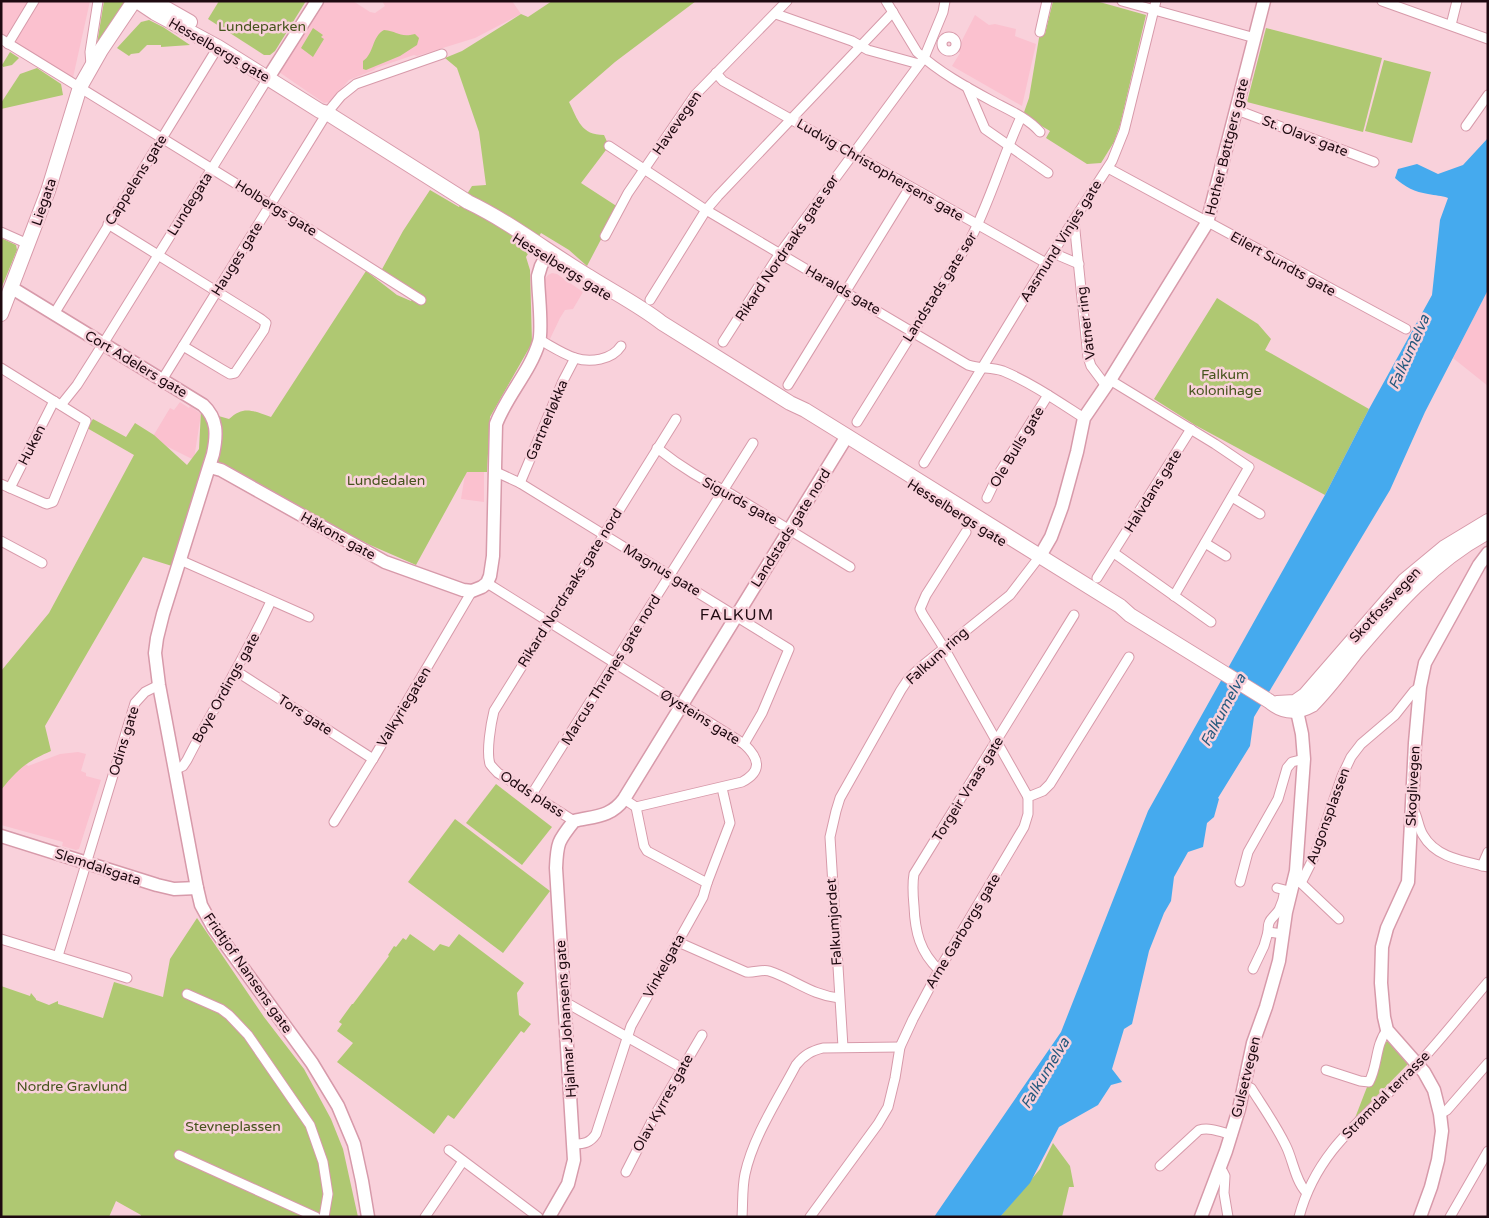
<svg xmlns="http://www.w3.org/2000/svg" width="1489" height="1218" viewBox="0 0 1489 1218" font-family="'Varela Round',sans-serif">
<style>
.built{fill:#fbc1cf}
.green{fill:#afc872}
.water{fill:#45aaee}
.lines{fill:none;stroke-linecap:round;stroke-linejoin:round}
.street-casing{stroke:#d79aaa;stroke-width:11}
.secondary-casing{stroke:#d79aaa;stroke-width:15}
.primary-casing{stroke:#d79aaa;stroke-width:16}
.street{stroke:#fff;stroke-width:9}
.secondary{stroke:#fff;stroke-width:12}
.primary{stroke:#fff;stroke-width:14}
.labels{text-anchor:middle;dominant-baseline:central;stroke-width:5;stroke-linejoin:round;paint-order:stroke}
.park-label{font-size:14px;fill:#46541d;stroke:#f9d1db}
.street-label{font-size:14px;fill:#1e0910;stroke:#f9d1db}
.water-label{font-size:15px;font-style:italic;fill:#275a7e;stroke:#f9d1db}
.quarter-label{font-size:16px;letter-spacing:1px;fill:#1e0910;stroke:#f9d1db}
</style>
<rect width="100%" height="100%" fill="#f9d1db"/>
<!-- built -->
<g class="built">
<path d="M1 1H90L72 82 1 39Z"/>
<path d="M326 1H353L370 12 375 13 385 6 382 1H512L521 14 475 38 417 56 414 55 376 68 374 70 349 80 330 102 324 103 279 72Z"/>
<path d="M975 15 989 25 995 24 1016 29 1015 36 1036 44 1022 106 952 66 960 53 957 50Z"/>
<path d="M552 273 557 274 583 292 573 309 565 310 560 318 549 341 547 340 545 325V279L548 275Z"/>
<path d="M1488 290V386L1453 358Z"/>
<path d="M180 402 189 408 190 406 201 414 194 459 190 458 162 444 146 448 170 408 174 410Z"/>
<path d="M484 463V502L461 499 466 468Z"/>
<path d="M78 752 86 754 81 771 86 773V776L101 780 79 849 76 850 62 846 63 842 1 825V779L26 764 28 766 60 754Z"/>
</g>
<!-- green -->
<g class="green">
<path d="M104 1H126L99 45 97 44Z"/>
<path d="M219 1H306L275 51 270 55H264L208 19Z"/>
<path d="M552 1H696L615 62 569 102C578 120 581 135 604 135L609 146 581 183 618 207 587 266 569 250 541 233 526 257 530 270 532 343 490 417 487 472H467L416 565 370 545 205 463 172 566 143 557 45 726 51 751C26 762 18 769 1 790V671L49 613 134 455 87 428 93 419 126 437 135 423 154 435 187 465 199 449 201 411 229 419C244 405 253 411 271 417L366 271 397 295 411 301 416 292 381 271 403 231 430 190 459 207 472 186 486 185 479 132 457 68 445 58 462 51 521 14 528 17Z"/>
<path d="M1053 1H1096L1146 15 1120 125 1114 142 1101 163 1087 164 1046 138 1050 131 1023 115 1029 98 1040 32 1045 34Z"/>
<path d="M149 20 163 27 190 45 161 47V45H147L139 53 131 54 129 56 117 48 141 22Z"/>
<path d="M313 28 323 35 321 37 324 39 313 57 301 48Z"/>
<path d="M1266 28 1382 58 1363 132 1247 102Z"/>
<path d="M384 30C398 31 399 38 415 34L419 38 417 45 400 56 366 70 363 69V61C374 54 372 36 384 30Z"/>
<path d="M10 52 19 58 12 65 3 67 2 65Z"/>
<path d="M1384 60 1431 72 1412 143 1365 131Z"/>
<path d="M37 68 61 84 63 95 1 109V103L20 74Z"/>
<path d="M1 238 16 245 17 250 1 289Z"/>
<path d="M1217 298 1258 324 1271 339 1265 350 1369 409 1325 495 1195 425 1154 399Z"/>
<path d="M496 784 552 827 522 865 466 823Z"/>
<path d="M455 819 550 891 503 953 408 882Z"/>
<path d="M197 918 264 1017 304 1069 331 1119 343 1149 358 1217H141V1215L116 1201 109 1217H1V986L30 996 31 993 36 999V1000L49 1005 58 1001V1004L103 1018 114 982 163 997 170 959Z"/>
<path d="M410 934 434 951 440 944 449 947 459 934 524 983 517 993 519 1015 531 1024 524 1033 521 1031 454 1119 448 1115 434 1134 337 1062 353 1043 337 1031 342 1024 339 1022 352 1004H353L389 956 388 955 394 946 396 947 403 938 406 940Z"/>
<path d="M1388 1041 1409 1059V1063L1355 1118 1367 1087 1374 1081 1384 1043Z"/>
<path d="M1053 1143 1070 1166 1074 1187H1069L1062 1217H1000L1040 1169Z"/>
</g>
<!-- water -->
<path class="water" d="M1488 138V290L1425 412 1390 490 1254 717 1250 746 1218 798 1219 799 1214 817 1207 823 1203 847 1188 852 1174 877 1171 901 1164 913 1149 951 1132 1024 1124 1029 1112 1069 1122 1082 1111 1085 1098 1105 1059 1127 1030 1183 1000 1217H934L1061 1032 1148 811 1325 495 1369 409 1432 295 1440 220 1448 198C1441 195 1436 196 1428 194 1415 192 1405 187 1395 178L1398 169 1417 164 1438 174 1463 165Z"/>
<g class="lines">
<defs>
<g id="street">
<path d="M886 1 917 52C939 72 966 87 992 101 1009 110 1028 118 1040 132"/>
<path d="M1122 1 1255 38"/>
<path d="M1382 1 1488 39"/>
<path d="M776 14 852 41 868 50 919 64"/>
<path d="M1451 25 1457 1"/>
<path d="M1040 32 1047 1"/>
<circle cx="949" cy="44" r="7"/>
<path d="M1 39 290 217 421 300"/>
<path d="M8 44 34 1"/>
<path d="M91 65 90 52 98 1"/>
<path d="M716 73 723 81 1046 263"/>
<path d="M967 87 985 129 1048 173"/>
<path d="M1237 110 1374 162"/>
<path d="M1466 126 1488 95"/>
<path d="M609 146 706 210 968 365C979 369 992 367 1003 371 1030 382 1059 402 1084 418"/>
<path d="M1108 168 1406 329"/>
<path d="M1074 221 1088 357 1091 366 1106 386"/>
<path d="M108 224 261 319 266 323 264 330 235 373 230 374 223 370 183 346"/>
<path d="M1 232 28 244"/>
<path d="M605 236 628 193 695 95 787 1"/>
<path d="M1053 253 1079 264"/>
<path d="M650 300 706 210 718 196 893 12"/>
<path d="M54 314 218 47"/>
<path d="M540 340C551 346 563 354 575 358 590 363 612 360 621 346"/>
<path d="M723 342 780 253 924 58 943 12 945 1"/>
<path d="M1 368 86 421 53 502 47 504 44 503 1 484"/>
<path d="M162 380 327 113 341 96 356 84 442 54"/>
<path d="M1110 380 1215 444 1249 467 1174 596"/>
<path d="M788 385 910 187"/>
<path d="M61 405 77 385 103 344 268 78"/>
<path d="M857 422 969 242C990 202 1002 158 1021 117"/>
<path d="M657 448C682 468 703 480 731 494L850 567"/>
<path d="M924 463 1046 263 1112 161 1124 131 1156 1"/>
<path d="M494 471 520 483 789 649 762 713 744 744"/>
<path d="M520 483 563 381 575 358"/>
<path d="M10 488 54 401"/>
<path d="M1232 497 1260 514"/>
<path d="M987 498 998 475 1048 395"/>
<path d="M966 532 926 595 920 609 923 615 944 648 1028 797"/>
<path d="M1 541 42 563"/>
<path d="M1205 543 1226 556"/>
<path d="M1114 553 1211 622"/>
<path d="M180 560 309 617"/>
<path d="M1097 578 1191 429"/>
<path d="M487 583 744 744C759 758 763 771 742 782L636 807 624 799"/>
<path d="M236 671 373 759"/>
<path d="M176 769 183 766 187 760C214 707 246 656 271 601"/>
<path d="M532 794 753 443"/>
<path d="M1413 809C1418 817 1418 827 1423 835 1436 858 1464 861 1488 867"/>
<path d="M574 821 498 773C495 770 492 767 490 764 486 752 491 723 494 711L676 419"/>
<path d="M334 822 376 754 472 591"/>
<path d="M1482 866 1488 852"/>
<path d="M1240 882 1248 852 1278 799 1287 768 1292 762 1304 759"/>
<path d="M1297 882 1301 883 1339 919"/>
<path d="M707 883 730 823 722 788"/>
<path d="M1301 883 1314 857 1342 776 1351 757 1361 744 1395 715 1414 691 1420 687"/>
<path d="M1268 932C1268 918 1272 920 1279 910 1282 904 1284 897 1285 890L1277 888"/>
<path d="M1 939 127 978"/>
<path d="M678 942 746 972C754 973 762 969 769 971 794 979 811 995 839 998"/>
<path d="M58 956 135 703 145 692 159 685"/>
<path d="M1253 969 1264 946 1268 932 1283 934"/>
<path d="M939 970C920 952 915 932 914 906 913 895 912 885 914 874L1074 615"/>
<path d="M187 994 221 1009 229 1015 248 1035 310 1125 323 1162 328 1194 324 1217"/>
<path d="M565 1002 682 1068"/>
<path d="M843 1047 830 837 836 811 840 798 901 690 909 678 922 666 1010 595 1040 556"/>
<path d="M1326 1070 1360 1081 1369 1082C1378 1066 1375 1045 1387 1030"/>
<path d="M1244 1086 1251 1088C1263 1107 1276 1125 1286 1146 1293 1160 1295 1180 1306 1192"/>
<path d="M1440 1114 1447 1110 1488 1063"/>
<path d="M574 1144C584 1144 590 1143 596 1134L631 1026 703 897 707 883 647 851 644 846 636 807"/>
<path d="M449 1150 538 1217"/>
<path d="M179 1155 316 1217"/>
<path d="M1160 1166 1199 1130C1210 1127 1221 1132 1232 1135"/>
<path d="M1219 1170 1223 1172 1225 1176 1224 1193 1228 1217"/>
<path d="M626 1172 655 1115 702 1035"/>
<path d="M425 1217 463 1161"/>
<path d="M742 1217C743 1203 742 1188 745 1174 753 1137 778 1099 796 1065 804 1055 811 1051 823 1048L900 1047"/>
<path d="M810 1217 878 1124 888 1107 895 1078 900 1047 913 1019 939 970 1024 827 1028 814V797L1043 791 1050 784 1129 657"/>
<path d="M1299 1217C1318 1145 1371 1114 1419 1063 1443 1037 1465 1009 1488 982"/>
<path d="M1450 1217 1488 1151"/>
</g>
<g id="secondary">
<path d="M268 78 317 1"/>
<path d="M12 288 203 405C218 419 217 435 213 454L163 614 157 638 155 653 159 685 197 888 201 905 213 927 312 1063 338 1106 354 1144 362 1181 368 1217"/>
<path d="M210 467 221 470 385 562 463 590 472 591 482 587 487 583 490 576 493 556 496 424C507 395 530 372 539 342 543 329 538 292 538 276L541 266 549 251"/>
<path d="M1040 556 1051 537 1062 507 1077 452 1084 418 1110 380 1207 223 1264 1"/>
<path d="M1 836 157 885 174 889 197 888"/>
<path d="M549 1217 568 1184 574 1160 556 868C557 843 558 841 574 821 595 816 611 817 624 799L847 436"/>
<path d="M1201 1217 1226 1151 1239 1109 1253 1043 1266 1007 1279 961 1286 912 1296 871 1304 759 1302 734 1295 702"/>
<path d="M1420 1217 1431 1187 1438 1160 1442 1131 1440 1114 1434 1090 1424 1072 1387 1030 1384 1017 1381 983 1382 947 1387 928 1408 882 1415 743 1420 687 1425 663 1479 565 1488 553"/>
</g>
<g id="primary">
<path d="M137 1 155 13 218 47 320 111 327 113 468 202C510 222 548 252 588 276 613 292 639 305 662 323L790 403 805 410 847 436 1120 606 1130 615 1269 701C1283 713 1296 714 1312 705 1328 689 1342 670 1356 652 1395 606 1434 561 1488 532"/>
<path d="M153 1 190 22"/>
<path d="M1 314 48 191 80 87 101 50 134 1"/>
<path d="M1277 703 1295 702 1305 695 1404 581 1445 547 1488 521"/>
</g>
</defs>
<!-- street casing -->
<use href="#street" class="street-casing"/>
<!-- secondary casing -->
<use href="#secondary" class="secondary-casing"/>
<!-- primary casing -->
<use href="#primary" class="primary-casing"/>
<!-- street -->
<use href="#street" class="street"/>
<!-- secondary -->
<use href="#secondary" class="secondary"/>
<!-- primary -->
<use href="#primary" class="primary"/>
</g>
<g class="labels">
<!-- park labels -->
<g class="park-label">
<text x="262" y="26">Lundeparken</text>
<text x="1225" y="374">Falkum<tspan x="1225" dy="16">kolonihage</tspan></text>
<text x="386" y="480">Lundedalen</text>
<text x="72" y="1086">Nordre Gravlund</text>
<text x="233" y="1126">Stevneplassen</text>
</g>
<!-- street labels -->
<g class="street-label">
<text transform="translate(219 50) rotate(30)">Hesselbergs gate</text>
<text transform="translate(677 123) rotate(-55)">Havevegen</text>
<text transform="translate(1305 136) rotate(21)">St. Olavs gate</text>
<text transform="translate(1227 147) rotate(-76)">Hother Bøttgers gate</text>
<text transform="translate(880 170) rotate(30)">Ludvig Christophersens gate</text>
<text transform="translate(136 180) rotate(-58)">Cappelens gate</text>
<text transform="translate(44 202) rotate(-71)">Liegata</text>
<text transform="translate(190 204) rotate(-58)">Lundegata</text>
<text transform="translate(276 208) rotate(32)">Holbergs gate</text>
<text transform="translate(1061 241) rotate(-58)">Aasmund Vinjes gate</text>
<text transform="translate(787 248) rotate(-56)">Rikard Nordraaks gate sør</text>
<text transform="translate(237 259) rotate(-58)">Hauges gate</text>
<text transform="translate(1283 264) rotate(29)">Eilert Sundts gate</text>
<text transform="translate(562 267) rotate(32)">Hesselbergs gate</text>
<text transform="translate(940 287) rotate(-58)">Landstads gate sør</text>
<text transform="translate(843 290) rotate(30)">Haralds gate</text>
<text transform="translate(1086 323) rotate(-97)">Vatner ring</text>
<text transform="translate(136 364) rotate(31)">Cort Adelers gate</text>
<text transform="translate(547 420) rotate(-67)">Gartnerløkka</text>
<text transform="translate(32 445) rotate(-63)">Huken</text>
<text transform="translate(1017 447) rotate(-59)">Ole Bulls gate</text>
<text transform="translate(1153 491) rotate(-58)">Halvdans gate</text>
<text transform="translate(740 501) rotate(29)">Sigurds gate</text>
<text transform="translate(957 513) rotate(32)">Hesselbergs gate</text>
<text transform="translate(791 528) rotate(-58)">Landstads gate nord</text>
<text transform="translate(338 536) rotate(29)">Håkons gate</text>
<text transform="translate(662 570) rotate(31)">Magnus gate</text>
<text transform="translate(570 588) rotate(-58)">Rikard Nordraaks gate nord</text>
<text transform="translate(1385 605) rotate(-47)">Skotfossvegen</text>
<text transform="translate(937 656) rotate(-42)">Falkum ring</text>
<text transform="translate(611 670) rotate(-58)">Marcus Thranes gate nord</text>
<text transform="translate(226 688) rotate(-61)">Boye Ordings gate</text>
<text transform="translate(404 707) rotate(-59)">Valkyriegaten</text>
<text transform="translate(305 715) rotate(33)">Tors gate</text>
<text transform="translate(700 717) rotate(32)">Øysteins gate</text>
<text transform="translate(124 741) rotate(-73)">Odins gate</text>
<text transform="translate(1413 786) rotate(-87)">Skoglivegen</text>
<text transform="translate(968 789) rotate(-58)">Torgeir Vraas gate</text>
<text transform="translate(532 794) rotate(33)">Odds plass</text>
<text transform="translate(1328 816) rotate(-70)">Augonsplassen</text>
<text transform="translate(98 867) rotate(18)">Slemdalsgata</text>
<text transform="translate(834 922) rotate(-94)">Falkumjordet</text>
<text transform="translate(963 931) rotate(-59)">Arne Garborgs gate</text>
<text transform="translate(664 966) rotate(-61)">Vinkelgata</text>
<text transform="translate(248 973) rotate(55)">Fridtjof Nansens gate</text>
<text transform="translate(566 1019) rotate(-94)">Hjalmar Johansens gate</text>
<text transform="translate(1246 1077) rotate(-76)">Gulsetvegen</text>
<text transform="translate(1386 1095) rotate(-45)">Strømdal terrasse</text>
<text transform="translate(663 1103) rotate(-61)">Olav Kyrres gate</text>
</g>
<!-- water labels -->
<g class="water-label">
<text transform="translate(1409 352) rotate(-66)">Falkumelva</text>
<text transform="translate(1223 710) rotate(-62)">Falkumelva</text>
<text transform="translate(1045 1073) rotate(-59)">Falkumelva</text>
</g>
<!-- quarter labels -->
<g class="quarter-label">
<text x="737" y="615">FALKUM</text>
</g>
</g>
<!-- border -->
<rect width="1489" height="1218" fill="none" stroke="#1e0910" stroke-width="5"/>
</svg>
